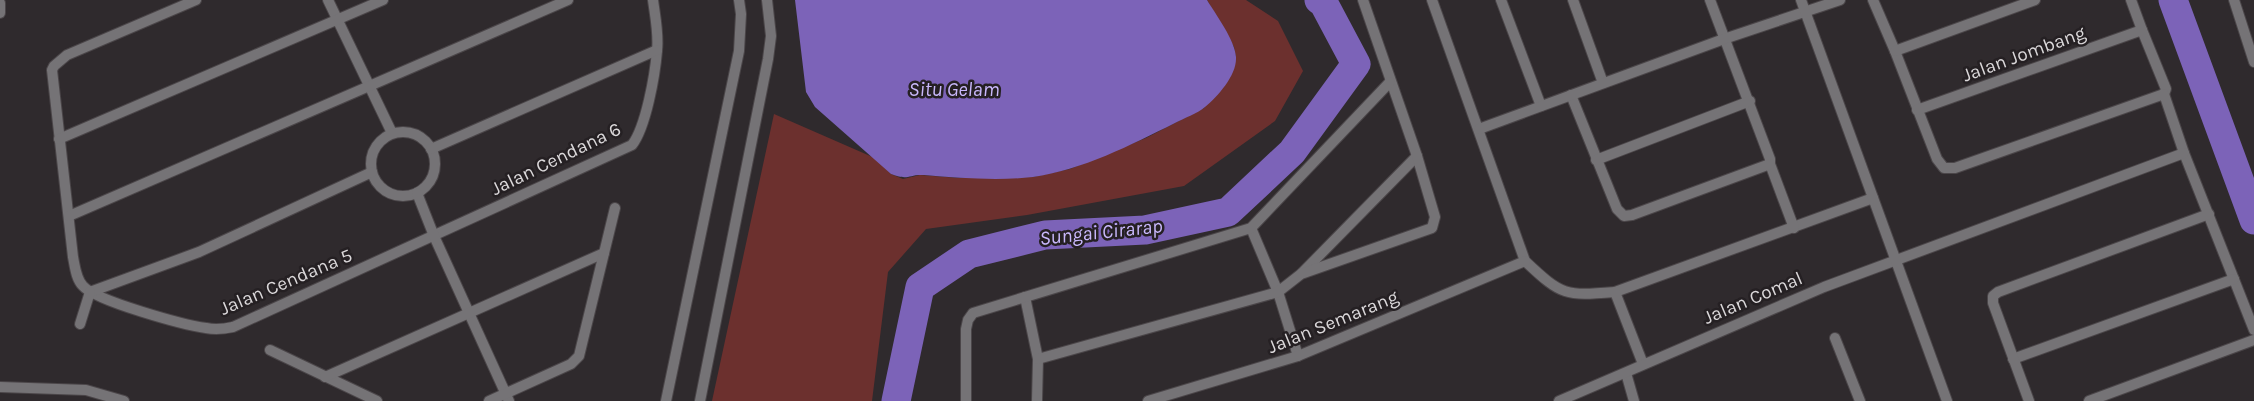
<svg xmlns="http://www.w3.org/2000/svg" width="2254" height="401" viewBox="0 0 2254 401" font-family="Karla,sans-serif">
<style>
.green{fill:#6c302e}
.water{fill:#7c63b8}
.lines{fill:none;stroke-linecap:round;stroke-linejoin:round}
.river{stroke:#7c63b8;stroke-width:29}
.pedestrian-casing{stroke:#4b4649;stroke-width:12}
.minor-casing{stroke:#4b4649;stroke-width:12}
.tertiary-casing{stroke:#4b4649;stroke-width:12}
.pedestrian{stroke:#757376;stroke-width:10}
.minor{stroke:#757376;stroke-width:10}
.tertiary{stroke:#757376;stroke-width:10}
.labels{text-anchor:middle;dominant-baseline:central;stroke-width:5;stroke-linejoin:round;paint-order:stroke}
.street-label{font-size:19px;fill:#dbd8da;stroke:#252023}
.water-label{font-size:20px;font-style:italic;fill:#c9b8fc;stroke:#252023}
</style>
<rect width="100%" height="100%" fill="#2f2a2d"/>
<!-- green -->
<path class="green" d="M1207 0H1246L1278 21 1303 71 1275 121 1184 186 1027 215 926 229 888 272 872 401H712L774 114 877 159 891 174 903 179 920 175 959 178 1033 177 1070 169 1146 138 1204 108 1236 58 1234 47Z"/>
<!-- water -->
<path class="water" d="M795 0H1207C1216 15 1235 40 1236 57 1237 75 1218 96 1205 107 1197 114 1184 118 1175 123 1131 145 1082 170 1033 177 998 181 959 178 924 175 908 174 909 181 891 174L815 107 806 92Z"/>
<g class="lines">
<!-- river -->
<g class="river">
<path d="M2173 0 2254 220"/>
<path d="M896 401 920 287 969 254 1045 235 1145 230 1228 212 1292 152 1356 64 1323 2 1319 0"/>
</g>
<defs>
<path id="pedestrian" d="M2142 30 2166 89 2164 94"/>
<g id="minor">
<path d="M196 0 67 55 54 66 52 70 73 257C75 267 76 279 83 286 96 301 184 325 206 328 216 330 224 329 233 327L632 145C646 127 655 75 657 51 659 34 655 16 653 0"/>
<path d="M328 0 392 133"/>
<path d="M1432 0 1525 261C1562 296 1565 296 1615 292L1873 198"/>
<path d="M1501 0 1541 106"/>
<path d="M1573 0 1603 83"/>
<path d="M1710 0 1770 159V164L1794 228"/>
<path d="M1873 0 1895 51 1937 159 1944 168H1955L2164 94 2184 153 2254 330"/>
<path d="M2234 0 2254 62"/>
<path d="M0 3V13"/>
<path d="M1895 51 2035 0"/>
<path d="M1571 95 1617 209 1624 216 1632 215 1770 164"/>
<path d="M1917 110 2142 30 2131 0"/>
<path d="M1479 129 1724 39 1840 0"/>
<circle cx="403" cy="164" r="32"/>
<path d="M59 139 383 0"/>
<path d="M431 149 657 50"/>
<path d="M1596 160 1750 101"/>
<path d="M417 193 434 236 509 401"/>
<path d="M69 216 568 0"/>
<path d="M1251 228 1278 292 1298 356"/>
<path d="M1302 273 1417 156"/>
<path d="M90 292 199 252 372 172"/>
<path d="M1615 292 1643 364"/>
<path d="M1025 297 1038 359 1037 401"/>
<path d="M80 324 90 292"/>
<path d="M1835 338 1860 401"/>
<path d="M270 350 377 401"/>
<path d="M1038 359 1278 292 1301 274 1432 228 1435 217 1417 156 1363 0"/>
<path d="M2013 359 2234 279"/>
<path d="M1626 373 1634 401"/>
<path d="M325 377 604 253"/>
<path d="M489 401 571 364 579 356 615 208"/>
<path d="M666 401 739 51 741 14 739 0"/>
<path d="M700 401 768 59 771 36 767 0"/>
<path d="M966 401V329L968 320 973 313 1251 228 1390 82"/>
<path d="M1148 401 1298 356 1525 261"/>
<path d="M1559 401 1824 287 2184 153"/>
<path d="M2029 401 1993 303V296L1998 292 2209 214"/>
<path d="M2089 401 2254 340"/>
</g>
<g id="tertiary">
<path d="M1801 0 1947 401"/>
<path d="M0 387 86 390 124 401"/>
</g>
</defs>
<!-- pedestrian casing -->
<use href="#pedestrian" class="pedestrian-casing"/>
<!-- minor casing -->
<use href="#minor" class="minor-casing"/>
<!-- tertiary casing -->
<use href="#tertiary" class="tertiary-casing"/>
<!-- pedestrian -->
<use href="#pedestrian" class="pedestrian"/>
<!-- minor -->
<use href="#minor" class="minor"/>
<!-- tertiary -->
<use href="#tertiary" class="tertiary"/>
</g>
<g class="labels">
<!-- street labels -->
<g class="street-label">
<text transform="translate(2024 54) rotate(-20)">Jalan Jombang</text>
<text transform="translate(556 159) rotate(-26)">Jalan Cendana 6</text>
<text transform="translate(286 282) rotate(-23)">Jalan Cendana 5</text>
<text transform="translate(1753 298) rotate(-23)">Jalan Comal</text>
<text transform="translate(1333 322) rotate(-22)">Jalan Semarang</text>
</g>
<!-- water labels -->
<g class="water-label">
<text x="954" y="89">Situ Gelam</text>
<text transform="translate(1101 232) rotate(-6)">Sungai Cirarap</text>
</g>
</g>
</svg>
